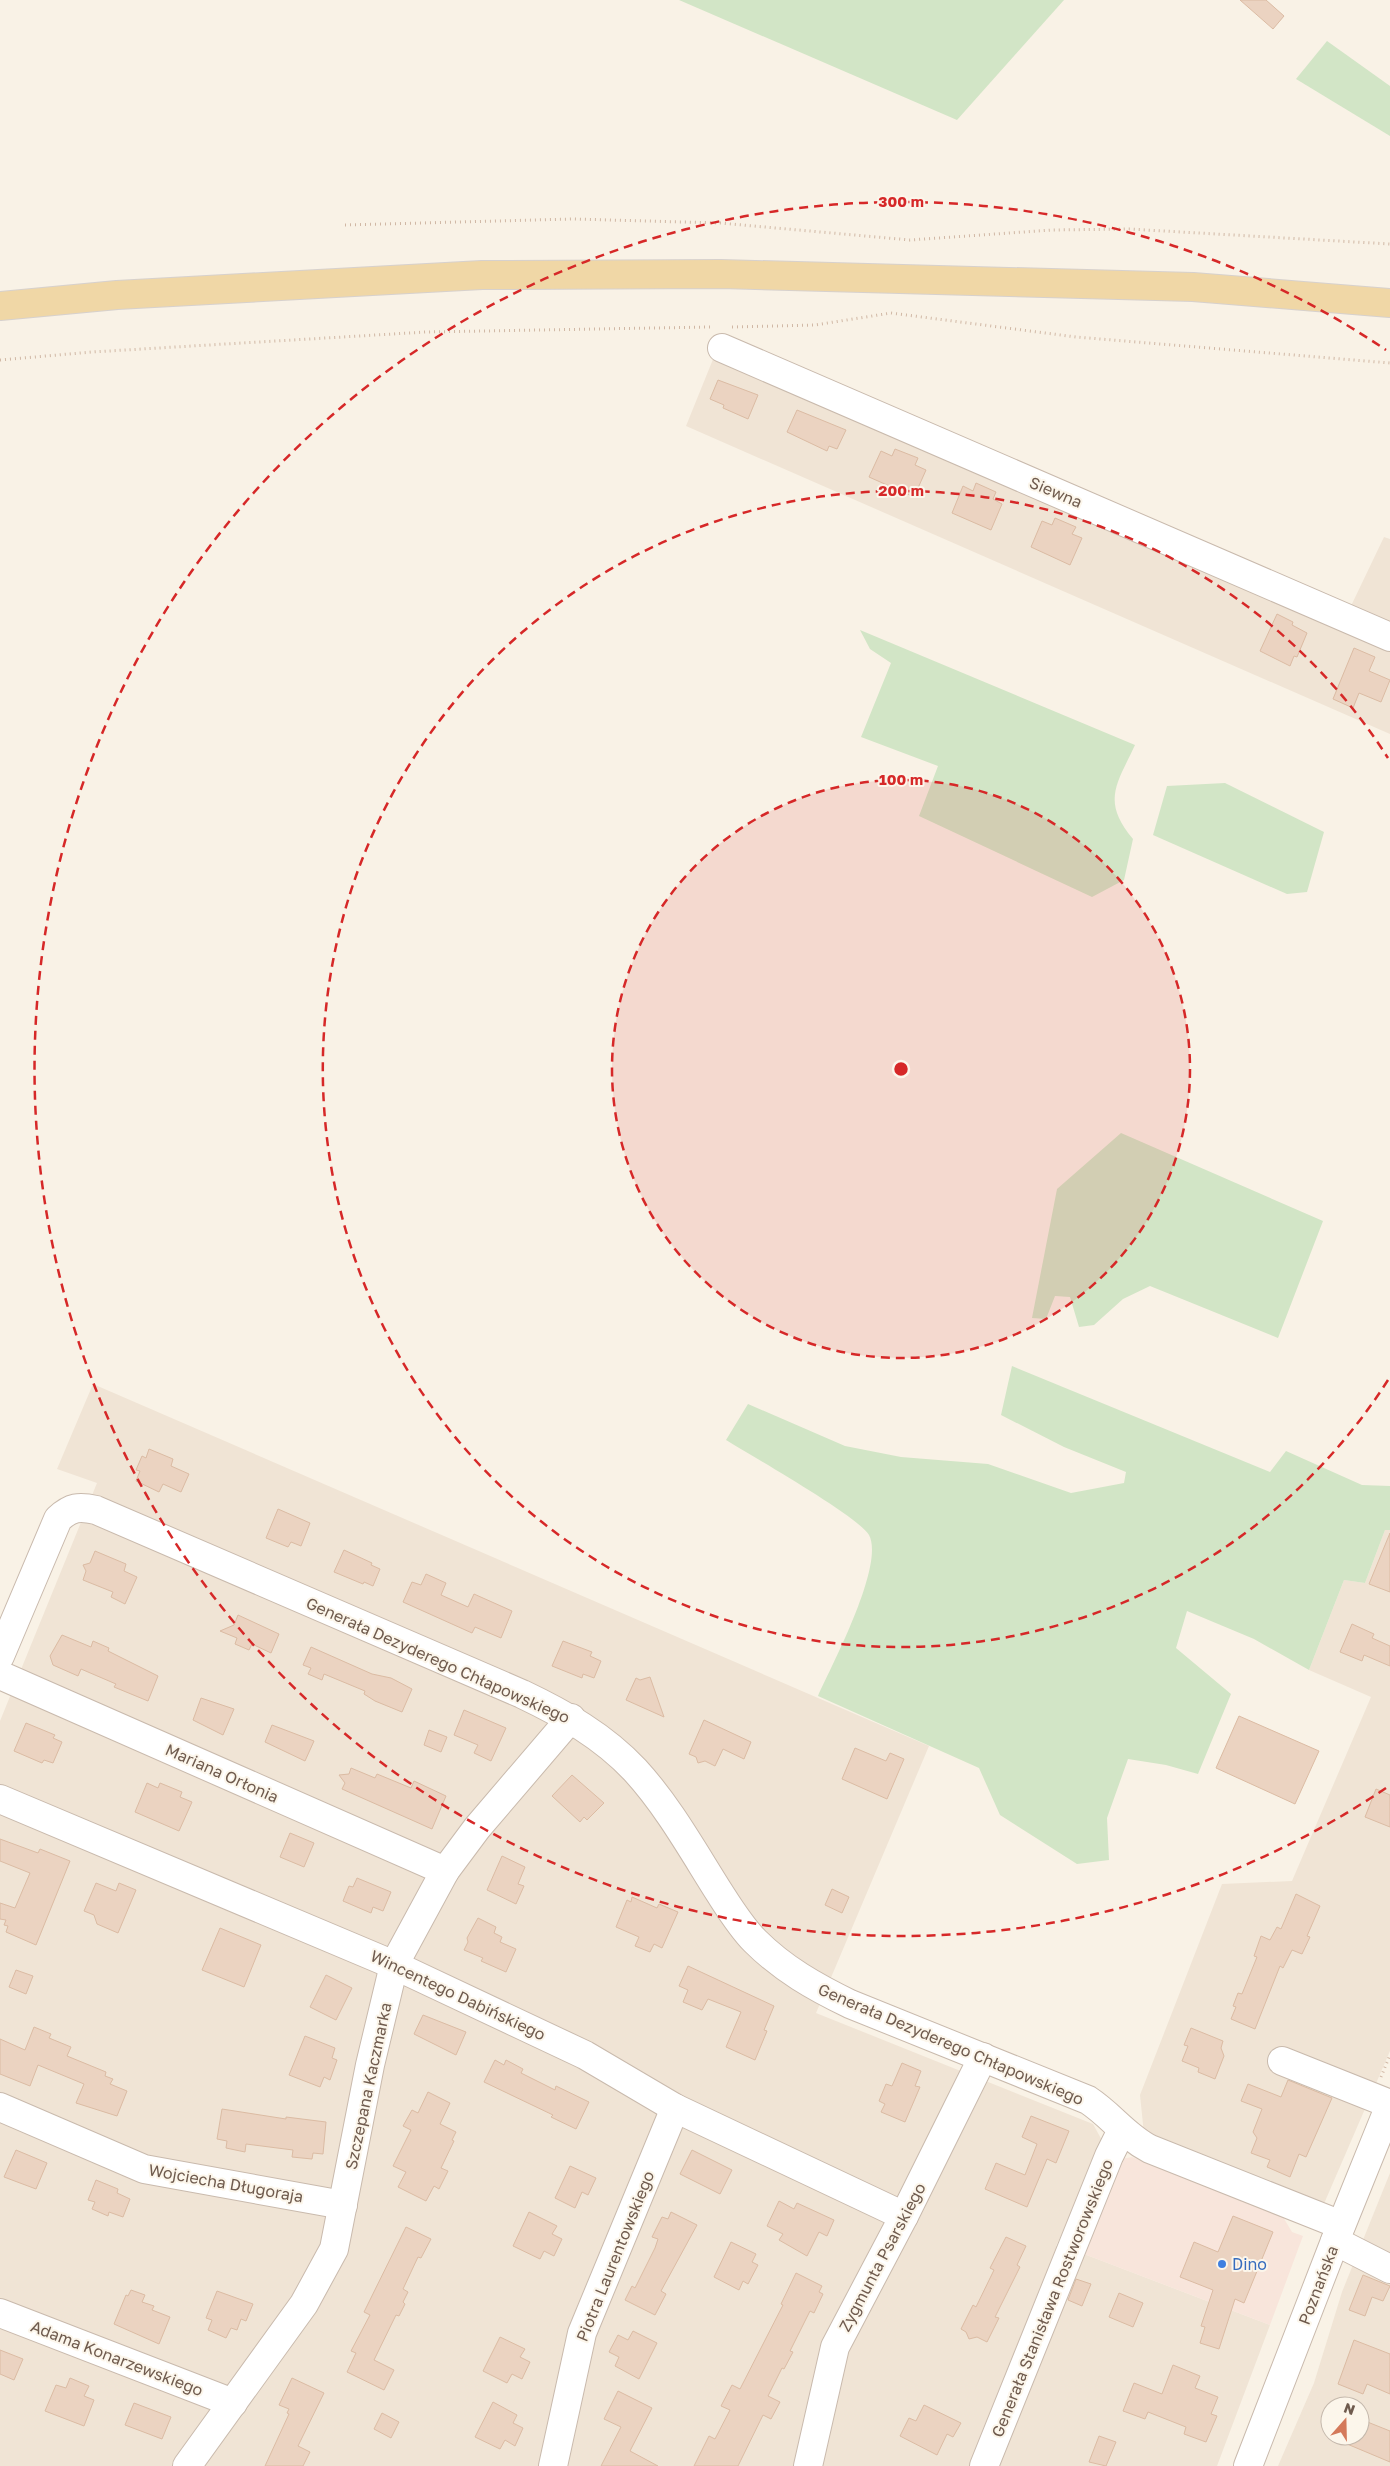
<svg xmlns="http://www.w3.org/2000/svg" width="1390" height="2466" viewBox="0 0 1390 2466" font-family="'Golos Text',sans-serif">
<style>
.residential{fill:#f0e4d5;fill-rule:evenodd}
.commercial{fill:#f8e5db}
.green{fill:#d2e5c6}
.building{fill:#ebd3c1;stroke:#dbbba3}
.lines{fill:none;stroke-linecap:round;stroke-linejoin:round}
.minor-casing{stroke:#c9baad;stroke-width:30}
.major-casing{stroke:#d7d1cd;stroke-width:30}
.path{stroke:#d0b7a4;stroke-width:3;stroke-dasharray:1 4;stroke-linecap:butt}
.minor{stroke:#fff;stroke-width:28}
.major{stroke:#f0d7a6;stroke-width:28}
.ring{fill:none;stroke:#d62828;stroke-width:2.5;stroke-dasharray:9 6}
.shop-dot{fill:#3f7fe0;stroke:#fcf6eb;stroke-width:2}
.labels{text-anchor:middle;dominant-baseline:central;stroke-width:4;stroke-linejoin:round;paint-order:stroke}
.street-label{font-size:16px;fill:#6f5b4e;stroke:#fcf6eb}
.shop-label{font-size:16px;fill:#366cbe;stroke:#fcf6eb;text-anchor:start}
.centre{fill:#d62828;stroke:#fcf6eb;stroke-width:2.5}
.ring-label{font-size:15px;text-anchor:middle;font-weight:bold;fill:#d62828;stroke:#fcf6eb;stroke-width:4;stroke-linejoin:round;paint-order:stroke}
</style>
<rect width="100%" height="100%" fill="#f9f2e6"/>
<!-- residential -->
<g class="residential">
<path d="M722 337 1350 608 1384 537 1390 539V734L686 426Z"/>
<path d="M93 1384 929 1746 816 2013 1093 2124 1104 2144 1056 2246 1084 2254 1270 2325 1217 2466H0V1721L97 1483 57 1469Z"/>
<path d="M1385 1530H1390V2051L1323 2206 1144 2134 1140 2095 1222 1884 1292 1881 1371 1697 1309 1670 1344 1580 1365 1583Z"/>
<path d="M1390 2173V2466H1278L1314 2383 1342 2292ZM1330 2406H1360V2436H1330Z"/>
</g>
<!-- commercial -->
<path class="commercial" d="M1132 2157 1283 2217 1292 2232 1303 2236 1270 2325 1084 2254 1121 2159Z"/>
<!-- green -->
<g class="green">
<path d="M679 0H1064L957 120Z"/>
<path d="M1327 41 1390 86V136L1296 79Z"/>
<path d="M860 630 1135 745C1117 784 1101 801 1133 839L1124 880 1092 897 919 816 938 766 861 737 891 663 870 649Z"/>
<path d="M1225 783 1324 832 1307 892 1287 894 1153 835 1167 786Z"/>
<path d="M1121 1133 1323 1221 1278 1338 1150 1286 1123 1299 1094 1325 1079 1327 1070 1297 1055 1296 1046 1319 1032 1318 1057 1189Z"/>
<path d="M1012 1366 1270 1472 1286 1451 1362 1485 1390 1486V1530H1385L1365 1583 1344 1580 1309 1670 1254 1639 1187 1611 1176 1648 1231 1694 1198 1774 1166 1765 1128 1759 1107 1818 1109 1860 1077 1864 1000 1815 979 1768 818 1696C832 1665 885 1565 869 1535 859 1517 750 1455 726 1440L748 1404 845 1446 901 1457 988 1464 1071 1493 1124 1483 1126 1472 1064 1447 1001 1415Z"/>
</g>
<!-- building -->
<g class="building">
<path d="M1240 0H1266L1284 16 1273 29Z"/>
<path d="M718 380 758 395 748 419 723 408 724 405 710 399Z"/>
<path d="M797 410 846 430 837 449 829 446 827 451 787 432Z"/>
<path d="M895 449 918 458 915 465 926 470 914 497 869 477 881 451 892 456Z"/>
<path d="M976 483 996 492 993 499 1002 504 991 530 952 513 963 486 973 491Z"/>
<path d="M1055 518 1076 527 1072 534 1082 538 1070 565 1031 547 1042 521 1052 525Z"/>
<path d="M1277 614 1293 622 1292 625 1307 633 1297 657 1294 656 1290 666 1260 651Z"/>
<path d="M1354 648 1375 657 1369 671 1390 680 1381 702 1359 693 1353 708 1333 699Z"/>
<path d="M149 1449 173 1459 171 1466 189 1474 181 1492 163 1484 159 1492 136 1481 140 1471 136 1470 142 1456 146 1458Z"/>
<path d="M278 1509 310 1523 301 1546 291 1542 288 1547 266 1538Z"/>
<path d="M1390 1533V1592L1369 1584Z"/>
<path d="M344 1550 372 1563 371 1565 380 1569 373 1586 364 1582 363 1584 334 1572Z"/>
<path d="M95 1551 126 1564 124 1571 137 1577 125 1604 111 1597 113 1592 83 1580 86 1571 83 1565 90 1563Z"/>
<path d="M426 1574 446 1583 441 1595 468 1607 474 1594 512 1611 501 1638 475 1627 472 1633 403 1602 412 1582 421 1585Z"/>
<path d="M238 1615 279 1634 271 1653 252 1644 249 1650 235 1644 237 1638 220 1631 234 1625Z"/>
<path d="M1352 1624 1374 1634 1372 1638 1390 1646V1666L1364 1655 1362 1661 1340 1652Z"/>
<path d="M62 1635 91 1647 93 1641 109 1648 108 1651 158 1676 148 1701 114 1687 116 1684 81 1669 78 1676 53 1665 50 1656Z"/>
<path d="M563 1641 592 1652 590 1656 601 1661 594 1678 583 1674 582 1678 552 1666Z"/>
<path d="M311 1647 372 1674 391 1678 412 1689 402 1712 375 1701 364 1694 365 1691 324 1674 322 1680 308 1674 311 1668 303 1665Z"/>
<path d="M650 1677 664 1717 626 1700 636 1678 640 1680Z"/>
<path d="M201 1698 234 1709 223 1735 193 1720Z"/>
<path d="M464 1710 506 1728 491 1761 474 1753 478 1745 454 1735Z"/>
<path d="M1239 1716 1319 1751 1295 1804 1216 1768Z"/>
<path d="M704 1720 751 1742 744 1759 723 1749 715 1766 705 1761 698 1763 696 1757 689 1754Z"/>
<path d="M26 1723 55 1735 53 1738 62 1742 53 1763 44 1760 42 1763 14 1751Z"/>
<path d="M272 1725 314 1741 305 1761 265 1742Z"/>
<path d="M429 1730 447 1737 441 1752 424 1745Z"/>
<path d="M855 1748 886 1761 890 1753 904 1759 887 1799 842 1779Z"/>
<path d="M351 1768 375 1778 377 1774 411 1788 414 1781 446 1796 432 1829 342 1789 345 1783 339 1775 349 1774Z"/>
<path d="M572 1775 604 1803 587 1820 584 1817 580 1822 552 1796Z"/>
<path d="M147 1783 158 1788 160 1783 182 1792 180 1797 192 1802 179 1831 135 1812Z"/>
<path d="M1376 1789 1390 1795V1827L1365 1817Z"/>
<path d="M290 1833 314 1843 304 1867 280 1857Z"/>
<path d="M0 1839 38 1853 40 1849 70 1861 36 1945 6 1932 8 1926 4 1925 6 1920 0 1919V1903L15 1908 30 1873 0 1861Z"/>
<path d="M502 1856 525 1867 518 1884 524 1886 516 1904 487 1890Z"/>
<path d="M357 1878 391 1892 383 1911 373 1907 371 1913 343 1901 349 1886 353 1887Z"/>
<path d="M96 1883 116 1891 119 1883 136 1890 118 1933 97 1924 94 1915 84 1911Z"/>
<path d="M832 1889 849 1897 842 1913 825 1905Z"/>
<path d="M1296 1894 1320 1906 1307 1936 1310 1937 1302 1954 1292 1950 1283 1968 1280 1966 1255 2029 1231 2019 1236 2007 1233 2006 1238 1993 1242 1994 1257 1957 1254 1956 1261 1936 1270 1940 1277 1927 1281 1929Z"/>
<path d="M632 1897 657 1908 659 1904 678 1912 662 1948 654 1944 650 1952 635 1946 639 1937 616 1927 627 1900 631 1902Z"/>
<path d="M478 1918 496 1927 494 1933 502 1937 500 1942 516 1949 506 1972 481 1961 483 1958 464 1950 468 1942 467 1938Z"/>
<path d="M220 1928 261 1945 244 1987 202 1970Z"/>
<path d="M688 1966 774 2006 764 2030 767 2031 755 2060 726 2047 741 2012 708 1999 702 2010 683 2002 688 1990 679 1986Z"/>
<path d="M16 1970 33 1976 26 1994 9 1987Z"/>
<path d="M326 1975 352 1988 336 2020 310 2007Z"/>
<path d="M423 2015 466 2032 456 2055 414 2034Z"/>
<path d="M34 2027 51 2034 49 2038 71 2047 67 2056 106 2072 105 2076 113 2079 110 2084 127 2091 117 2116 76 2103 84 2084 38 2065 30 2086 0 2074V2039L25 2050Z"/>
<path d="M1191 2028 1223 2041 1221 2048 1224 2056 1215 2079 1198 2072 1199 2068 1182 2061 1188 2046 1184 2045Z"/>
<path d="M305 2036 335 2048 332 2058 337 2060 330 2080 324 2077 320 2087 289 2075Z"/>
<path d="M495 2060 504 2065 506 2060 523 2069 521 2073 555 2090 556 2086 589 2102 576 2129 551 2117 553 2115 484 2082Z"/>
<path d="M902 2063 921 2071 915 2086 920 2087 905 2122 881 2112 885 2104 879 2101 886 2084 892 2086Z"/>
<path d="M1288 2080 1332 2098 1306 2157 1299 2154 1290 2177 1267 2167 1270 2160 1251 2153 1257 2138 1253 2132 1262 2109 1241 2101 1248 2084 1281 2097Z"/>
<path d="M428 2092 450 2103 440 2124 456 2132 452 2140 454 2141 441 2168 448 2171 439 2189 434 2186 426 2201 398 2187 406 2172 393 2166 411 2130 403 2126 412 2110 418 2113Z"/>
<path d="M222 2109 286 2119V2117L326 2122 323 2154 313 2153 312 2159 292 2157 293 2150 246 2144 245 2152 226 2148 227 2141 217 2139Z"/>
<path d="M1031 2116 1069 2131 1056 2163 1047 2159 1027 2207 985 2189 996 2163 1025 2175 1037 2144 1022 2137Z"/>
<path d="M16 2150 47 2163 36 2189 4 2177Z"/>
<path d="M692 2150 732 2170 720 2194 680 2174Z"/>
<path d="M570 2166 596 2178 588 2195 582 2192 575 2208 555 2198Z"/>
<path d="M96 2180 118 2189 117 2193 130 2199 123 2217 109 2212 108 2216 92 2209 95 2202 88 2200Z"/>
<path d="M779 2201 794 2209 797 2203 834 2220 827 2236 819 2232 807 2256 779 2240 783 2234 767 2226Z"/>
<path d="M529 2212 557 2226 552 2234 562 2239 554 2256 544 2251 540 2259 513 2246Z"/>
<path d="M671 2212 697 2225 661 2291 666 2294 655 2315 625 2300 632 2286 635 2288 655 2248 658 2239 652 2237 662 2217 668 2219Z"/>
<path d="M1233 2216 1273 2232 1244 2303 1235 2299 1219 2349 1200 2343 1205 2327 1201 2326 1213 2290 1180 2277 1194 2242 1218 2252Z"/>
<path d="M406 2227 431 2239 421 2258 418 2257 403 2289 408 2292 403 2302 405 2304 399 2316 396 2315 374 2360 394 2370 384 2390 347 2372 356 2353 351 2351 370 2315 364 2312Z"/>
<path d="M1006 2237 1026 2246 1017 2265 1020 2267 995 2317 999 2318 987 2342 977 2337 969 2339 966 2332 961 2329 973 2305 976 2307 994 2270 990 2268Z"/>
<path d="M731 2242 756 2254 752 2262 758 2265 748 2284 743 2281 739 2290 714 2277Z"/>
<path d="M796 2273 822 2286 819 2292 823 2294 814 2313 810 2311 790 2351 793 2352 784 2369 782 2368 768 2396 780 2402 771 2419 763 2415 738 2466H694L709 2436 715 2439 730 2410 721 2406 732 2385 740 2389 783 2305 781 2304Z"/>
<path d="M1363 2275 1390 2286 1383 2301 1372 2297 1365 2316 1349 2310Z"/>
<path d="M1076 2279 1091 2284 1082 2306 1068 2300Z"/>
<path d="M131 2290 145 2295 142 2302 154 2306 152 2310 170 2317 159 2344 114 2324 126 2295 128 2296Z"/>
<path d="M217 2291 253 2304 246 2321 241 2319 237 2330 231 2328 226 2338 208 2330 212 2320 206 2318Z"/>
<path d="M1119 2293 1143 2303 1133 2327 1109 2317Z"/>
<path d="M633 2331 657 2343 639 2379 615 2366 619 2357 609 2352 618 2335 628 2340Z"/>
<path d="M500 2337 525 2349 520 2357 530 2362 522 2379 512 2374 507 2383 483 2371Z"/>
<path d="M1354 2340 1390 2354V2394L1367 2384 1363 2394 1338 2384Z"/>
<path d="M0 2350 23 2359 14 2380 0 2374Z"/>
<path d="M1173 2365 1200 2376 1195 2388 1218 2397 1211 2414 1217 2416 1206 2442 1184 2434 1186 2427 1148 2412 1145 2419 1123 2411 1134 2383 1162 2394Z"/>
<path d="M70 2378 89 2386 84 2396 94 2400 84 2426 45 2411 56 2385 66 2388Z"/>
<path d="M292 2378 324 2393 298 2446 310 2452 303 2466H265L289 2414 287 2413 289 2409 279 2405Z"/>
<path d="M618 2391 652 2408 630 2451 658 2466H601L621 2427 604 2419Z"/>
<path d="M493 2402 517 2415 513 2423 523 2428 515 2446 505 2440 500 2449 475 2437Z"/>
<path d="M134 2403 171 2417 162 2439 125 2425Z"/>
<path d="M924 2405 961 2423 953 2437 947 2434 937 2455 900 2436 909 2418 916 2421Z"/>
<path d="M382 2413 399 2422 391 2438 374 2429Z"/>
<path d="M1360 2419 1390 2431V2462L1328 2436H1360Z"/>
<path d="M1099 2436 1116 2442 1106 2466 1089 2462Z"/>
</g>
<g class="lines">
<defs>
<g id="minor">
<path d="M722 348 1390 637"/>
<path d="M0 1656 58 1519C71 1507 79 1506 96 1510L522 1694C564 1714 603 1736 635 1770 668 1806 693 1851 719 1892 730 1909 741 1927 755 1941 783 1969 815 1987 850 2004L1088 2100C1111 2115 1126 2137 1150 2149L1341 2225"/>
<path d="M0 1675 445 1871"/>
<path d="M0 1799 394 1965 585 2055 675 2108 904 2216"/>
<path d="M1282 2061 1390 2104"/>
<path d="M0 2107 144 2169 343 2205"/>
<path d="M1335 2241 1390 2269"/>
<path d="M0 2313 233 2403"/>
<path d="M187 2466 304 2304 334 2249 370 2065 394 1965 445 1871 477 1828 571 1718"/>
<path d="M553 2466 582 2333 675 2108"/>
<path d="M808 2466 835 2347 904 2216 983 2057"/>
<path d="M984 2466 1109 2156 1122 2130"/>
<path d="M1248 2466 1335 2241 1390 2105"/>
</g>
<path id="major" d="M0 306 117 295 482 275 721 274 1193 287 1390 303"/>
</defs>
<!-- minor casing -->
<use href="#minor" class="minor-casing"/>
<!-- major casing -->
<use href="#major" class="major-casing"/>
<!-- path -->
<g class="path">
<path d="M345 225 573 219 720 223 910 240 1052 230 1129 229 1390 244"/>
<path d="M732 327 815 325 891 313 1076 337 1390 363"/>
<path d="M0 360 92 352 426 332 711 327"/>
<path d="M1381 2077 1390 2055"/>
</g>
<!-- minor -->
<use href="#minor" class="minor"/>
<!-- major -->
<use href="#major" class="major"/>
</g>
<!-- distance rings -->
<circle cx="901" cy="1069" r="289" fill="#d62828" fill-opacity=".12"/>
<g class="ring">
<circle cx="901" cy="1069" r="289"/>
<path d="M1388 1380A578 578 0 1 1 1388 758"/>
<path d="M1386 1788A867 867 0 1 1 1386 350"/>
</g>
<!-- markers -->
<circle class="shop-dot" cx="1222" cy="2264" r="5"/>
<g class="labels">
<!-- street labels -->
<g class="street-label">
<text transform="translate(1056 492) rotate(23)">Siewna</text>
<text transform="translate(438 1660) rotate(24)">Generała Dezyderego Chłapowskiego</text>
<text transform="translate(222 1773) rotate(24)">Mariana Orłonia</text>
<text transform="translate(458 1995) rotate(25)">Wincentego Dabińskiego</text>
<text transform="translate(951 2044) rotate(23)">Generała Dezyderego Chłapowskiego</text>
<text transform="translate(368 2086) rotate(-78)">Szczepana Kaczmarka</text>
<text transform="translate(226 2183) rotate(10)">Wojciecha Długoraja</text>
<text transform="translate(615 2256) rotate(-68)">Piotra Laurentowskiego</text>
<text transform="translate(882 2257) rotate(-62)">Zygmunta Psarskiego</text>
<text transform="translate(1318 2285) rotate(-69)">Poznańska</text>
<text transform="translate(1052 2298) rotate(-68)">Generała Stanisława Rostworowskiego</text>
<text transform="translate(117 2358) rotate(21)">Adama Konarzewskiego</text>
</g>
<!-- shop labels -->
<g class="shop-label">
<text x="1232" y="2264">Dino</text>
</g>
</g>
<circle cx="901" cy="1069" r="8" class="centre"/>
<g class="ring-label">
<text x="901" y="207">300 m</text>
<text x="901" y="496">200 m</text>
<text x="901" y="785">100 m</text>
</g>
<!-- north arrow -->
<g transform="translate(1345 2421) rotate(20)"><circle r="24" fill="#fcf6eb" stroke="#c4b8ac"/>
<path d="M0-4L9 19L0 12L-9 19Z" fill="#d4795a"/>
<text y="-8" font-size="14" font-weight="bold" text-anchor="middle" fill="#6f5b4e">N</text>
</g>
</svg>
